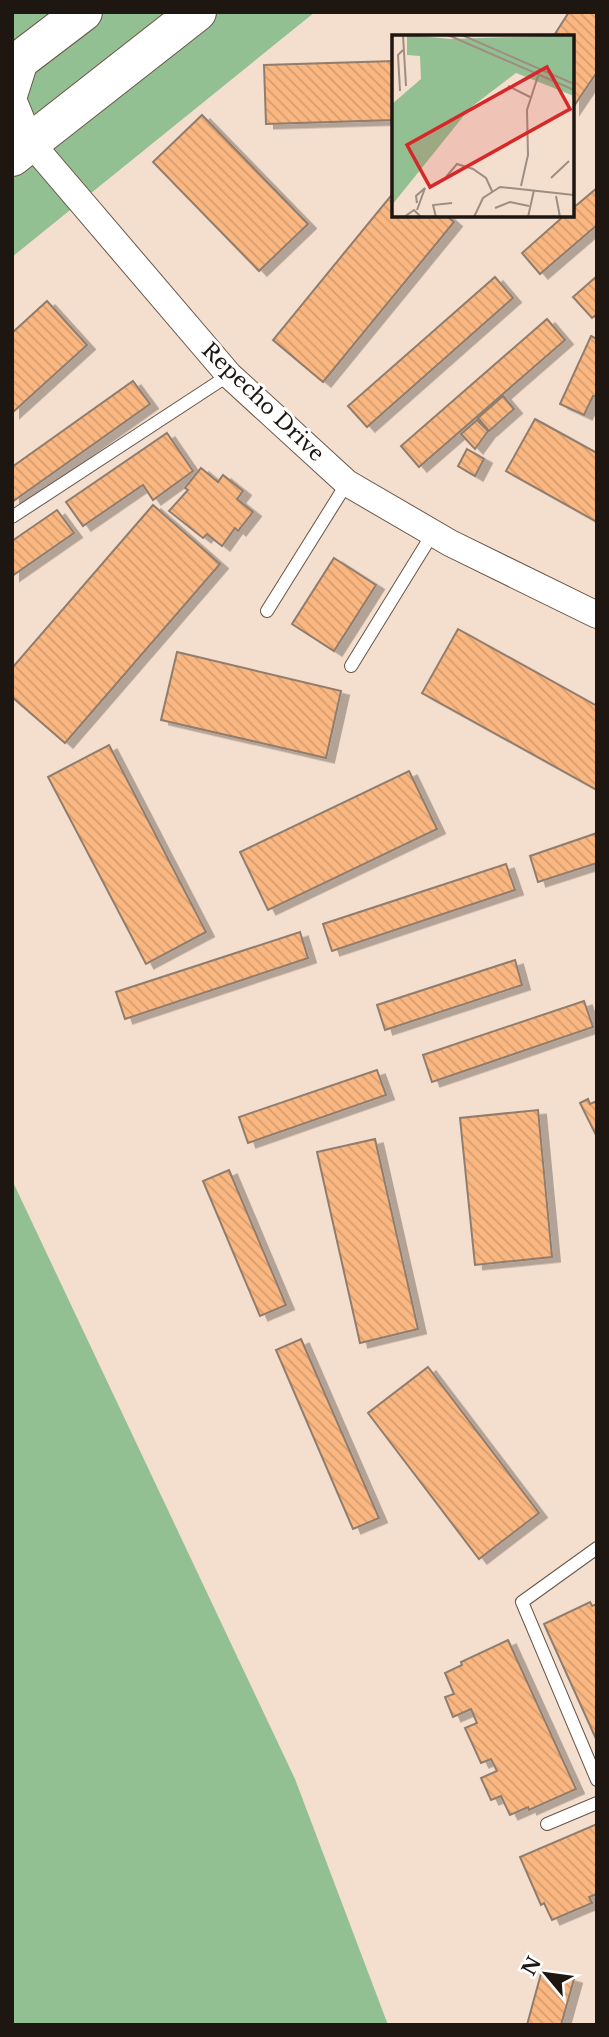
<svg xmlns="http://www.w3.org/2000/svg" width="609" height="2037" viewBox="0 0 609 2037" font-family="'Libre Baskerville',serif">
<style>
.grass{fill:#93c092}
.building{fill:url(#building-back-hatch);stroke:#907d6e;stroke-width:2;filter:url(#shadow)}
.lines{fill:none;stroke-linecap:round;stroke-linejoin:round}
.lane-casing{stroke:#685648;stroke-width:14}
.street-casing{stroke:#685648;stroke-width:28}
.primary-casing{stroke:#685648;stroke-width:40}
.lane{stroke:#fff;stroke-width:12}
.street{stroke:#fff;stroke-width:26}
.primary{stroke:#fff;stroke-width:38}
.labels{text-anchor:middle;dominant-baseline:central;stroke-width:6;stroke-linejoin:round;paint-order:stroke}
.street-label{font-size:21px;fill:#1e1611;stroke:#fff}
.inset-road{fill:none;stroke:#9e8e82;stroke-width:2}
.view{fill:#d62828;fill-opacity:0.15;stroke:#d62828;stroke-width:3.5}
.inset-edge{fill:none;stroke:#1e1611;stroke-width:3.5}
</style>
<defs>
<pattern id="building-back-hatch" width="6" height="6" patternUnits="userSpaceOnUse" patternTransform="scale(1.75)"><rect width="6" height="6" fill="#fab781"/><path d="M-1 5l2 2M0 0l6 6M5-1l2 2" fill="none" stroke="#d69d6e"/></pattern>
<filter id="shadow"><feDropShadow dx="8" dy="4.5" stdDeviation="0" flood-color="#0004"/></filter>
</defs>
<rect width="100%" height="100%" fill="#f4dece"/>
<!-- grass -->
<g class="grass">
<path d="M12 12H315L12 257Z"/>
<path d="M12 1180 295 1779 388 2025H12Z"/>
</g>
<!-- building -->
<g class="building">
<path d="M569 12H597V72L572 109V37H553Z"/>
<path d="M394 61V120L266 124 264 65Z"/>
<path d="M202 115 308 224 259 271 153 162Z"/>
<path d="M597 188V225L540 274 522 253 565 215H572V209Z"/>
<path d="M394 192V215H446L454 222 323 382 273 340Z"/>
<path d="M597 276V314L592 318 573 297Z"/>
<path d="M495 277 513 298 367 427 348 406Z"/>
<path d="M47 301 87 345 12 413V333Z"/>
<path d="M547 319 565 340 419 467 401 446Z"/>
<path d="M591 336 597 339V397L593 396 584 415 560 404Z"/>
<path d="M133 381 150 404 12 502V467Z"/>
<path d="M503 396 514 409 489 431 478 418Z"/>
<path d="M535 419 597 453V522L506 471Z"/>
<path d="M477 420 488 431 475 449 461 434Z"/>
<path d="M167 433 193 471 153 500 143 485 83 526 66 502Z"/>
<path d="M467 449 484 459 475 476 458 466Z"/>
<path d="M201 468 218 482 223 475 243 491 237 499 253 512 238 531 235 528 222 546 207 534 203 538 169 511 188 490 185 488Z"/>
<path d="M153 505 220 564 65 743 12 697V668Z"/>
<path d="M57 510 74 533 12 576V541Z"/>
<path d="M334 558 376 585 334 651 292 624Z"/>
<path d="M458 629 597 706V790L422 693Z"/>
<path d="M177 652 341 691 326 758 161 720Z"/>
<path d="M109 745 206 932 146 964 48 777Z"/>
<path d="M409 771 437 829 268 910 240 852Z"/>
<path d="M597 833V863L538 882 530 856Z"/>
<path d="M506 864 515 890 332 951 323 924Z"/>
<path d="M300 932 308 958 125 1019 116 992Z"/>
<path d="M515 960 522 985 385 1030 377 1005Z"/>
<path d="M584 1001 593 1027 432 1082 423 1055Z"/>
<path d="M377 1070 386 1095 248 1143 239 1117Z"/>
<path d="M588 1099 590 1104 597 1101V1137L580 1103Z"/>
<path d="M538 1110 552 1257 475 1265 460 1118Z"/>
<path d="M375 1139 418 1329 360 1343 317 1152Z"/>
<path d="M229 1170 286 1305 260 1316 203 1181Z"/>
<path d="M301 1339 379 1518 353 1529 276 1350Z"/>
<path d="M428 1367 539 1513 479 1559 368 1413Z"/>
<path d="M590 1602 592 1606 597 1604V1741L544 1624Z"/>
<path d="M508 1640 576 1789 529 1810 528 1807 510 1815 501 1796 491 1800 481 1778 497 1771 491 1759 481 1763 465 1728 477 1723 471 1709 453 1717 445 1697 454 1694 445 1673 462 1665 461 1662Z"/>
<path d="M597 1824V1894L589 1897 592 1903 552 1920 544 1903 541 1905 520 1857Z"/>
<path d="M542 1970 574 1979 561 2025H527Z"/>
</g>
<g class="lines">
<defs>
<g id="lane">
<path d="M12 517 229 375"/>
<path d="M267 611 347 483"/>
<path d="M351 666 433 533"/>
<path d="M597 1548 522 1602 597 1780"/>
<path d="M547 1824 597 1803"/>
</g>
<path id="street" d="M27 55 13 99 31 143 229 375 347 483 450 543 597 615"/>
<g id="primary">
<path d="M12 66 83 12"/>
<path d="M12 157 197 12"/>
</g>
</defs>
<!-- lane casing -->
<use href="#lane" class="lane-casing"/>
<!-- street casing -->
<use href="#street" class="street-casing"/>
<!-- primary casing -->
<use href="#primary" class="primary-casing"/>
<!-- lane -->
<use href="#lane" class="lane"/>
<!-- street -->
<use href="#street" class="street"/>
<!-- primary -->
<use href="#primary" class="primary"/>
</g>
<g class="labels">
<!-- street labels -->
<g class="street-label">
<text transform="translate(263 402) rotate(44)">Repecho Drive</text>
</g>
</g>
<!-- overview -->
<g transform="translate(392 35)">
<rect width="182" height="182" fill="#f4dece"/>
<path d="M15 0 59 4 182 0V61L124 38 78 73 0 170V69L29 44 28 21 15 20Z" fill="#93c092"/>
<path class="inset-road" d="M11 0 14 51M56 0 182 55M70 0 182 49M116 51 138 62M8 56 6 20 11 15M54 142 65 129 81 134 94 143 100 156M159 143 177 126M129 151 136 120 135 75 146 41M164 161 168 182M103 173 118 167 137 171M25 175 33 153 24 161 25 168M12 182 22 175 29 182M44 182 41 170 60 168M82 182 91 163 108 152 182 160M136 182 142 155"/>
<path class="view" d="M155 32 178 74 38 152 15 110Z"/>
<rect width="182" height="182" class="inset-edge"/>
</g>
<!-- border -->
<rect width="609" height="2037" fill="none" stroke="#1e1611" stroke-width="28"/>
<!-- north arrow -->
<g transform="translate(546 1974) rotate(299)" stroke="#ffffff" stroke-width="5" paint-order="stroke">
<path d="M0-5L12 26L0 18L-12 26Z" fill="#1e1611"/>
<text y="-10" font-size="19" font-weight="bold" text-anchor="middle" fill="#1e1611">N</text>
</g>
</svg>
